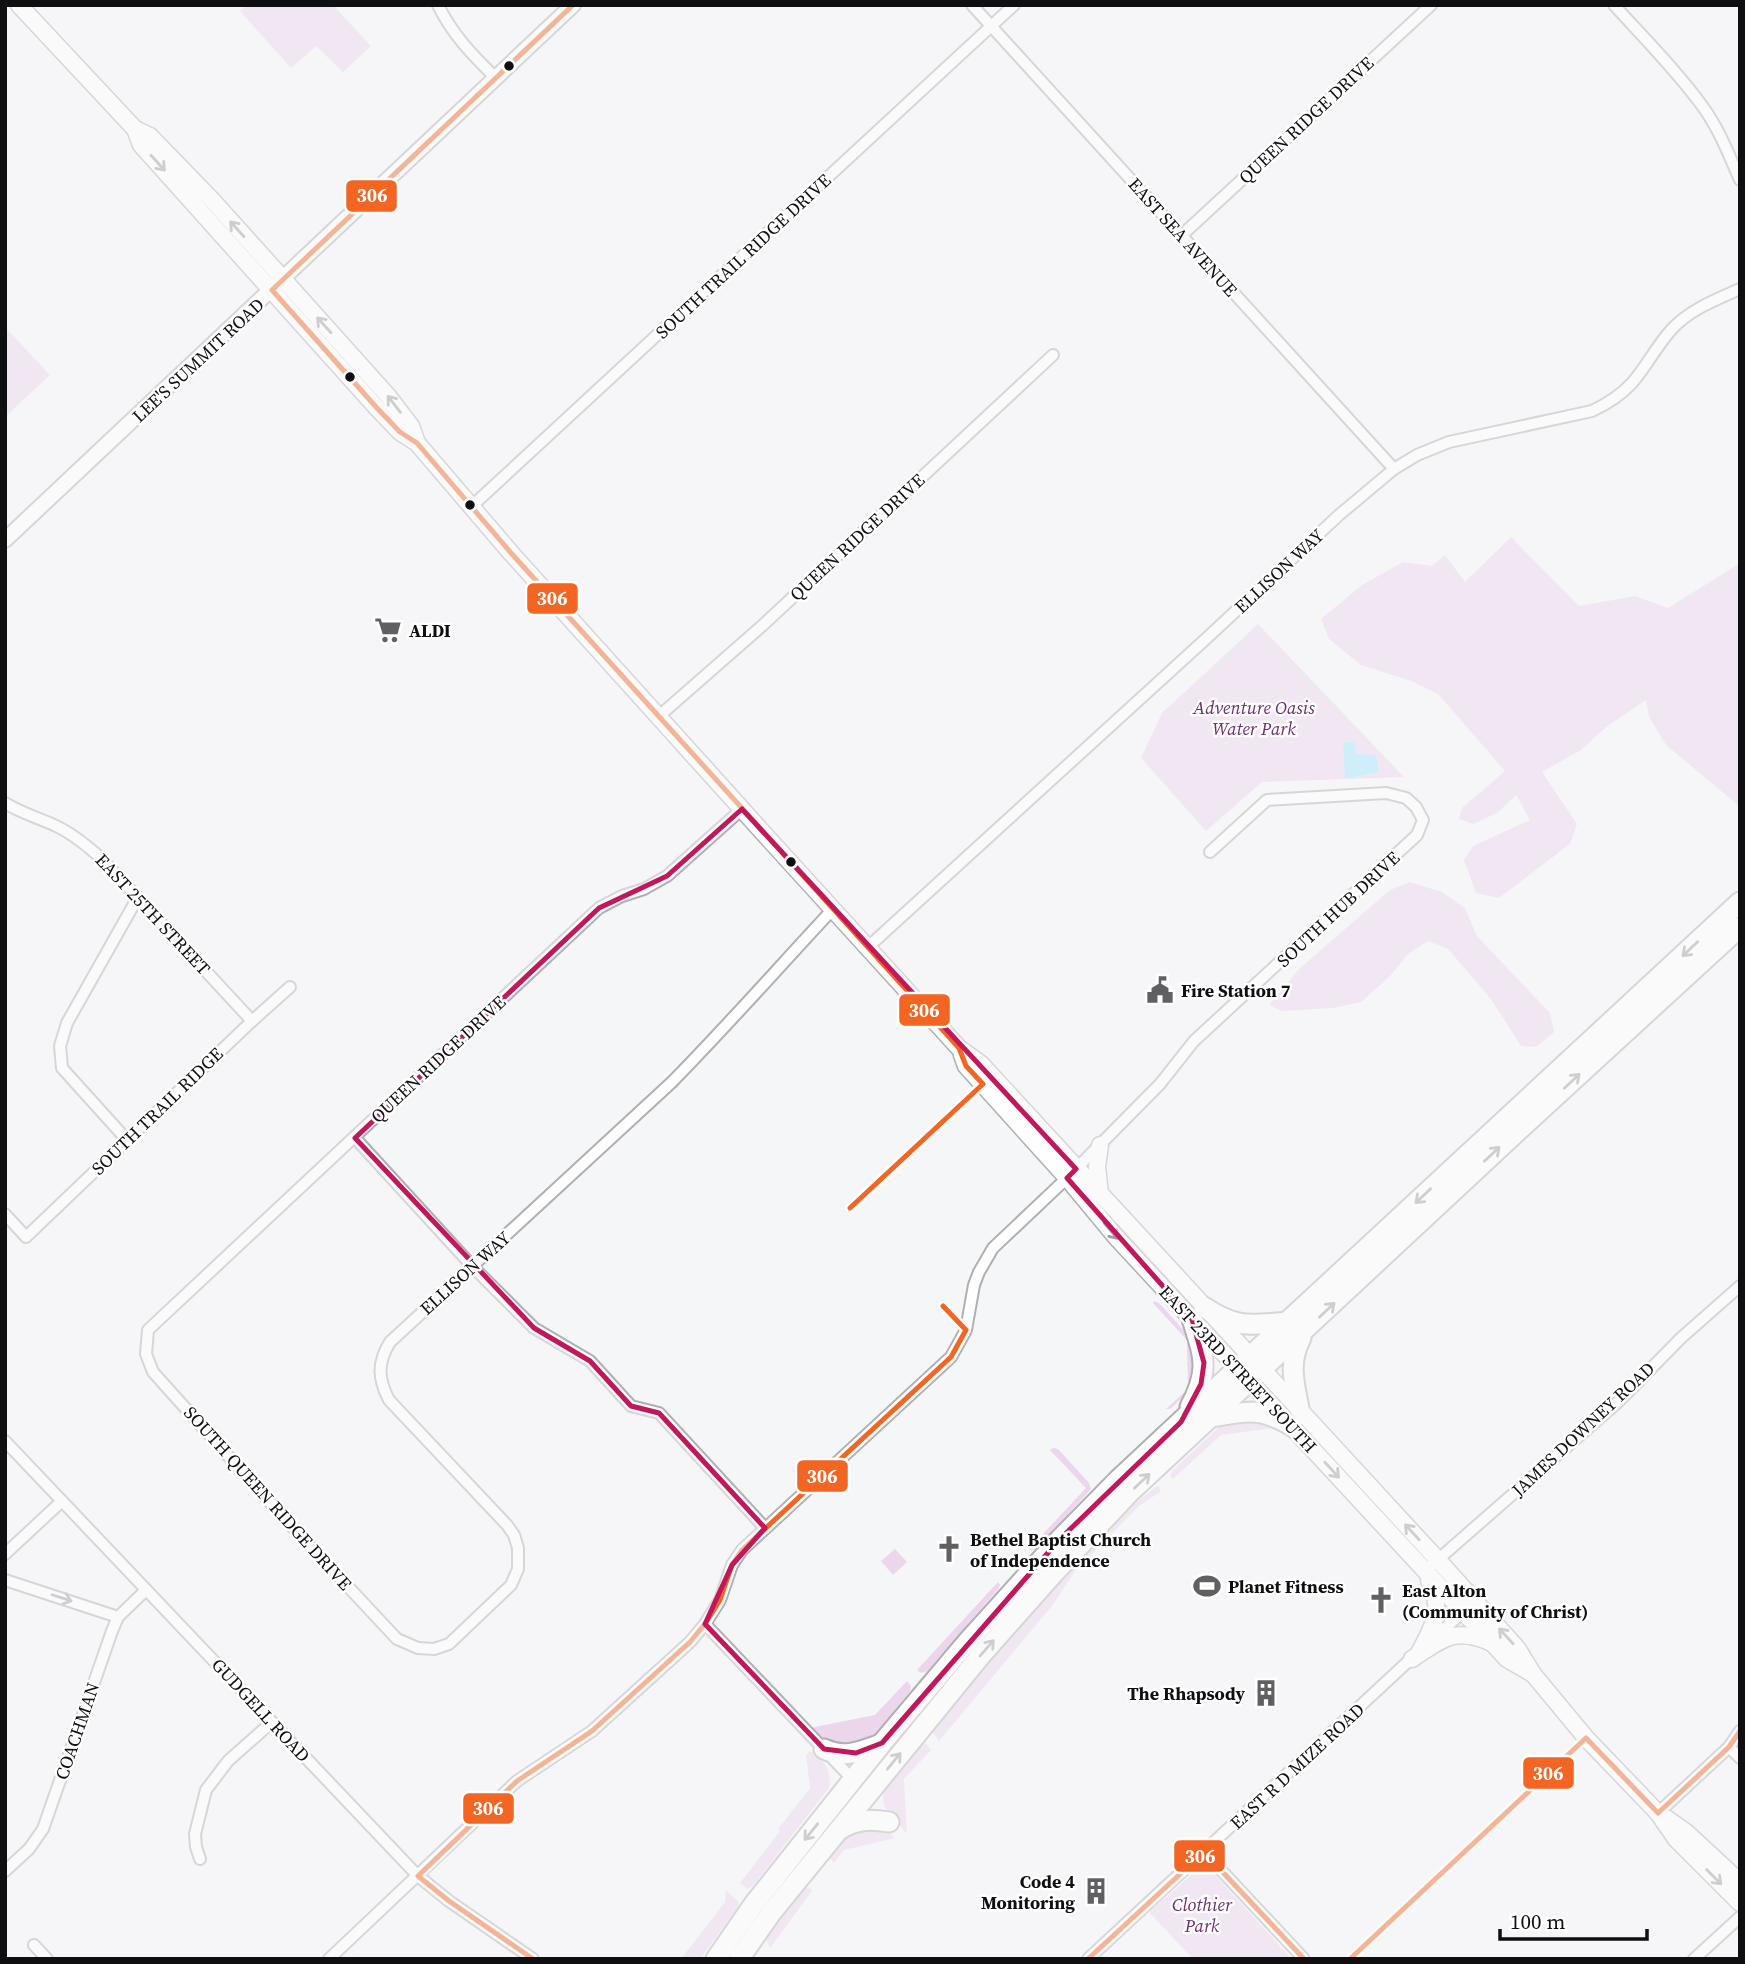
<svg xmlns="http://www.w3.org/2000/svg" width="1745" height="1964" viewBox="0 0 1745 1964" font-family="'Source Serif 4',serif">
<style>
.green{fill:#ebd6eb}
.water{fill:#9ee7fa}
.lines{fill:none;stroke-linecap:round;stroke-linejoin:round}
.street-casing{stroke:#b0b0b2;stroke-width:14}
.secondary-casing{stroke:#b0b0b2;stroke-width:18}
.primary-casing{stroke:#b0b0b2;stroke-width:19}
.highway-casing{stroke:#b0b0b2;stroke-width:23}
.street{stroke:#fefefe;stroke-width:10}
.secondary{stroke:#fefefe;stroke-width:14}
.primary{stroke:#fefefe;stroke-width:16}
.highway{stroke:#fefefe;stroke-width:19}
.bus-1-casing{stroke:#fff;stroke-width:10}
.bus-1{stroke:#f26522;stroke-width:5}
.oneway{stroke:#9e9e9f}
.marked{fill:none;stroke:#c2185b;stroke-width:5;stroke-linejoin:round}
.bus-dot{fill:#0f0f11;stroke:#fff;stroke-width:2.5}
.labels{text-anchor:middle;dominant-baseline:central;stroke-width:5;stroke-linejoin:round;paint-order:stroke}
.street-label{font-size:18px;fill:#0f0f11;stroke:#fff}
.poi-label{font-size:18px;font-weight:bold;fill:#0f0f11;stroke:#fff;text-anchor:start}
.park-label{font-size:18px;font-style:italic;fill:#702c72;stroke:#fff}
.line-badge{stroke:#fff;stroke-width:2.5}
.badge-label{font-size:19px;text-anchor:middle;font-weight:bold;fill:#fff}
</style>
<rect width="100%" height="100%" fill="#f5f6f8"/>
<!-- green -->
<g class="green">
<path d="M246 5H333L371 46 343 72 316 46 291 68 240 11Z"/>
<path d="M5 327 50 375 5 417Z"/>
<path d="M1511 537 1579 606 1635 596 1668 608 1740 563V807L1666 745 1649 717 1646 700 1606 727 1581 750 1542 772 1577 824 1570 844 1499 898 1476 893 1464 860 1473 846 1530 820 1516 795 1497 813 1473 824 1459 819 1462 808 1505 771 1438 694 1411 681 1361 665 1329 639 1321 619 1362 585 1403 562 1432 566 1445 555 1465 582Z"/>
<path d="M1258 624 1404 777 1262 782 1206 831 1141 758 1162 713Z"/>
<path d="M1410 882 1442 892 1465 908 1477 936 1550 1013 1554 1032 1536 1047 1521 1046 1491 999 1448 949 1428 941 1408 954 1390 976 1361 1002 1333 1008 1282 1011 1269 1005 1300 968 1390 890Z"/>
<path d="M1154 1301 1159 1303 1188 1335 1198 1354 1188 1393 1170 1409H1166L1188 1389 1187 1340 1153 1303Z"/>
<path d="M1242 1416 1281 1427 1221 1435 1173 1479 1170 1476 1172 1471 1221 1425Z"/>
<path d="M1053 1448 1058 1449 1089 1483 1091 1489 1037 1548 1032 1550 1029 1549 1086 1488 1050 1450Z"/>
<path d="M1157 1486 1160 1487V1492L1139 1506 1087 1559 1084 1554 1125 1511Z"/>
<path d="M895 1549 907 1562 893 1575 881 1561Z"/>
<path d="M1073 1566 1077 1568 1052 1606 939 1741 931 1730 933 1725 1069 1568Z"/>
<path d="M998 1582 1000 1585 998 1589 927 1671 921 1673 917 1670Z"/>
<path d="M907 1681 911 1686 910 1691 869 1741 860 1746 825 1744 810 1728 875 1715Z"/>
<path d="M923 1740 931 1750 904 1779 907 1834 884 1806 882 1789Z"/>
<path d="M812 1749C824 1763 832 1769 829 1788L752 1887 747 1889 740 1883 780 1831 778 1829 810 1788 806 1755Z"/>
<path d="M855 1827 887 1830 895 1838 844 1850 834 1863 829 1857V1853Z"/>
<path d="M1198 1869H1206L1212 1872 1292 1959H1193L1149 1912Z"/>
<path d="M802 1887 811 1889 812 1891 770 1948 765 1937Z"/>
<path d="M726 1890 739 1902 738 1907 700 1959H681L725 1902Z"/>
</g>
<!-- water -->
<path class="water" d="M1343 742H1354L1356 754 1376 755 1379 772 1345 779Z"/>
<g class="lines">
<defs>
<g id="street">
<path d="M438 5C452 34 473 56 496 78"/>
<path d="M972 5 1394 469"/>
<path d="M1614 5C1644 38 1677 71 1703 107 1719 129 1729 155 1740 180"/>
<path d="M1182 235 1431 5"/>
<path d="M471 507 1014 5"/>
<path d="M658 717 763 625 1053 355"/>
<path d="M5 803C21 813 39 818 56 826 73 834 87 846 101 858L252 1021"/>
<path d="M742 809 667 876 644 889 622 896 599 908 148 1330 146 1354 153 1372 282 1516 397 1639 418 1648 434 1649 449 1644 511 1585 518 1569V1548L514 1535 507 1525 389 1400C378 1379 377 1363 390 1342L672 1082C727 1026 779 967 833 909"/>
<path d="M867 948 1209 636 1339 515 1394 469 1417 455 1449 442 1592 411C1607 404 1621 395 1632 383 1646 367 1656 347 1671 330 1689 310 1715 300 1740 289"/>
<path d="M355 1138 473 1267 534 1328 590 1361 631 1406 659 1413 765 1528"/>
<path d="M127 1140 62 1068 60 1046 67 1023 138 897"/>
<path d="M5 1214 26 1237 252 1021 290 987"/>
<path d="M5 1441 418 1876 449 1901 533 1959"/>
<path d="M5 1554 62 1501"/>
<path d="M1425 1571 1618 1402 1681 1338 1740 1286"/>
<path d="M5 1580 118 1617"/>
<path d="M705 1624 855 1782"/>
<path d="M1431 1641 1466 1609"/>
<path d="M1729 1747 1740 1758"/>
<path d="M1658 1813 1729 1747 1740 1731"/>
<path d="M1204 1852 1304 1959"/>
<path d="M200 1859 196 1847 195 1834 206 1790 228 1761 272 1722"/>
<path d="M5 1871 29 1849 43 1829 112 1631 118 1617 146 1590"/>
<path d="M34 1945 47 1959"/>
<path d="M329 1959 517 1781 592 1731 690 1642 705 1624 720 1600 732 1565 742 1550 951 1357 966 1330 974 1285 979 1272 993 1248 1067 1178 1160 1084 1194 1041 1417 835 1423 820 1416 807 1406 798 1386 793 1267 800 1210 852"/>
<path d="M1088 1959 1414 1656"/>
<path d="M1694 1959 1740 1917"/>
</g>
<path id="secondary" d="M5 540 573 5"/>
<g id="primary">
<path d="M19 5 135 129 141 145 376 407 400 432 417 443 511 553 757 826 959 1048 981 1064 1438 1560 1517 1648 1533 1674 1586 1738 1658 1813 1676 1839 1740 1903"/>
<path d="M135 129 150 136 213 201 388 396 411 426 417 443"/>
<path d="M962 1055 966 1066 1067 1178 1115 1236 1507 1659 1531 1673"/>
<path d="M1100 1194 1097 1167 1100 1145"/>
<path d="M1419 1653C1434 1624 1444 1612 1429 1580"/>
<path d="M1412 1659C1442 1639 1453 1627 1490 1642"/>
<path d="M1666 1818 1686 1832 1740 1882"/>
</g>
<g id="highway">
<path d="M1204 1307C1237 1329 1250 1325 1287 1322"/>
<path d="M1190 1407C1210 1370 1204 1357 1192 1319"/>
<path d="M1299 1408C1294 1383 1288 1362 1301 1338"/>
<path d="M1212 1417C1248 1411 1260 1407 1292 1426"/>
<path d="M824 1749C845 1759 861 1751 881 1744"/>
<path d="M839 1830C855 1819 870 1819 889 1822"/>
<path d="M716 1959 754 1904 882 1743 968 1641 1060 1539 1118 1480 1287 1322 1740 902"/>
<path d="M739 1959 771 1913 982 1654 1054 1573 1130 1492 1522 1127 1740 927"/>
</g>
</defs>
<!-- street casing -->
<use href="#street" class="street-casing"/>
<!-- secondary casing -->
<use href="#secondary" class="secondary-casing"/>
<!-- primary casing -->
<use href="#primary" class="primary-casing"/>
<!-- highway casing -->
<use href="#highway" class="highway-casing"/>
<!-- street -->
<use href="#street" class="street"/>
<!-- secondary -->
<use href="#secondary" class="secondary"/>
<!-- primary -->
<use href="#primary" class="primary"/>
<!-- highway -->
<use href="#highway" class="highway"/>
<defs>
<g id="bus-1">
<path d="M573 5 272 290 376 407 400 432 417 443 511 553 959 1048 966 1066 983 1084 850 1208"/>
<path d="M533 1959 449 1901 418 1876 517 1781 592 1731 690 1642 705 1624 720 1600 732 1565 742 1550 951 1357 966 1330 943 1306"/>
<path d="M1088 1959 1204 1852 1304 1959"/>
<path d="M1350 1959 1586 1738 1658 1813 1729 1747 1740 1731"/>
</g>
</defs>
<!-- bus-1 casing -->
<use href="#bus-1" class="bus-1-casing"/>
<!-- bus-1 -->
<use href="#bus-1" class="bus-1"/>
</g>
<!-- one-way arrows -->
<defs><path id="oneway-shaft" d="M-6 0H5M1.5-3L5.5 0L1.5 3" fill="none" stroke-width="1.6" stroke-linecap="round" stroke-linejoin="round" transform="scale(1.75)"/></defs>
<g class="oneway">
<use href="#oneway-shaft" transform="translate(158 163) rotate(48)"/>
<use href="#oneway-shaft" transform="translate(237 229) rotate(-132)"/>
<use href="#oneway-shaft" transform="translate(324 325) rotate(-132)"/>
<use href="#oneway-shaft" transform="translate(394 404) rotate(-128)"/>
<use href="#oneway-shaft" transform="translate(1690 949) rotate(137)"/>
<use href="#oneway-shaft" transform="translate(1572 1081) rotate(-43)"/>
<use href="#oneway-shaft" transform="translate(1492 1154) rotate(-43)"/>
<use href="#oneway-shaft" transform="translate(1423 1196) rotate(137)"/>
<use href="#oneway-shaft" transform="translate(1111 1231) rotate(49)"/>
<use href="#oneway-shaft" transform="translate(1327 1310) rotate(-43)"/>
<use href="#oneway-shaft" transform="translate(1332 1470) rotate(47)"/>
<use href="#oneway-shaft" transform="translate(1142 1481) rotate(-43)"/>
<use href="#oneway-shaft" transform="translate(1412 1532) rotate(-133)"/>
<use href="#oneway-shaft" transform="translate(62 1598) rotate(18)"/>
<use href="#oneway-shaft" transform="translate(1506 1636) rotate(-133)"/>
<use href="#oneway-shaft" transform="translate(987 1648) rotate(-49)"/>
<use href="#oneway-shaft" transform="translate(894 1761) rotate(-51)"/>
<use href="#oneway-shaft" transform="translate(811 1832) rotate(129)"/>
<use href="#oneway-shaft" transform="translate(1714 1877) rotate(45)"/>
</g>
<!-- marked area -->
<path d="M0 0H1745V1964H0ZM742 809 1076 1169 1067 1178 1192 1319 1204 1363 1201 1384 1181 1422 1060 1539 882 1743 856 1753 824 1749 705 1624 732 1565 765 1528 659 1413 631 1406 590 1361 534 1328 355 1138 599 908 667 876Z" fill="#f5f6f8" fill-opacity=".55" fill-rule="evenodd"/>
<path class="marked" d="M742 809 1076 1169 1067 1178 1192 1319 1204 1363 1201 1384 1181 1422 1060 1539 882 1743 856 1753 824 1749 705 1624 732 1565 765 1528 659 1413 631 1406 590 1361 534 1328 355 1138 599 908 667 876Z"/>
<!-- icons -->
<defs>
<symbol id="supermarket-bare" viewBox="-9 -9 18 18"><path d="M-6-5.5h2.5l.6 2H6L4.5 2H-2.5L-4.4-4H-6ZM-1.5 3.2a1.3 1.3 0 1 0 .1 0ZM3 3.2a1.3 1.3 0 1 0 .1 0Z" fill="#606062" stroke="#fff" stroke-width="2.5" paint-order="stroke"/></symbol>
<symbol id="civic-bare" viewBox="-9 -9 18 18"><path d="M-.6-6.5H3V-4.5H.6V-3L4-1V1h2V6H-6V1h2V-1L-.6-3ZM-1.2 2.5V6h2.4V2.5Z" fill="#606062" stroke="#fff" stroke-width="2.5" paint-order="stroke"/></symbol>
<symbol id="church-bare" viewBox="-9 -9 18 18"><path d="M-1.2-6h2.4v3.5h3.3v2.4h-3.3V6h-2.4V-.1h-3.3v-2.4h3.3Z" fill="#606062" stroke="#fff" stroke-width="2.5" paint-order="stroke"/></symbol>
<symbol id="stadium-bare" viewBox="-9 -9 18 18"><path d="M0-5a6.5 5 0 1 0 0 10a6.5 5 0 1 0 0-10ZM-3.5-1.8h7v3.6h-7Z" fill="#606062" stroke="#fff" stroke-width="2.5" paint-order="stroke"/></symbol>
<symbol id="building-bare" viewBox="-9 -9 18 18"><path d="M-4-6H4V6H1V3H-1V6H-4ZM-2.5-4.3h1.7v1.8h-1.7ZM.8-4.3h1.7v1.8H.8ZM-2.5-1h1.7V.8h-1.7ZM.8-1h1.7V.8H.8Z" fill="#606062" stroke="#fff" stroke-width="2.5" paint-order="stroke"/></symbol>
</defs>
<g fill-rule="evenodd">
<use href="#supermarket-bare" x="369" y="611" width="38" height="38"/>
<use href="#civic-bare" x="1141" y="971" width="38" height="38"/>
<use href="#church-bare" x="930" y="1530" width="38" height="38"/>
<use href="#stadium-bare" x="1188" y="1567" width="38" height="38"/>
<use href="#church-bare" x="1362" y="1581" width="38" height="38"/>
<use href="#building-bare" x="1247" y="1674" width="38" height="38"/>
<use href="#building-bare" x="1077" y="1872" width="38" height="38"/>
</g>
<!-- markers -->
<g class="bus-dot">
<circle cx="509" cy="66" r="6"/>
<circle cx="350" cy="377" r="6"/>
<circle cx="470" cy="505" r="6"/>
<circle cx="791" cy="862" r="6"/>
</g>
<g class="labels">
<!-- street labels -->
<g class="street-label">
<text transform="translate(1306 120) rotate(-43)">QUEEN RIDGE DRIVE</text>
<text transform="translate(1183 237) rotate(48)">EAST SEA AVENUE</text>
<text transform="translate(743 256) rotate(-43)">SOUTH TRAIL RIDGE DRIVE</text>
<text transform="translate(198 360) rotate(-43)">LEE'S SUMMIT ROAD</text>
<text transform="translate(857 537) rotate(-43)">QUEEN RIDGE DRIVE</text>
<text transform="translate(1279 571) rotate(-43)">ELLISON WAY</text>
<text transform="translate(1338 909) rotate(-43)">SOUTH HUB DRIVE</text>
<text transform="translate(153 914) rotate(47)">EAST 25TH STREET</text>
<text transform="translate(438 1059) rotate(-43)">QUEEN RIDGE DRIVE</text>
<text transform="translate(157 1111) rotate(-44)">SOUTH TRAIL RIDGE</text>
<text transform="translate(465 1273) rotate(-42)">ELLISON WAY</text>
<text transform="translate(1238 1369) rotate(47)">EAST 23RD STREET SOUTH</text>
<text transform="translate(1583 1429) rotate(-43)">JAMES DOWNEY ROAD</text>
<text transform="translate(268 1498) rotate(48)">SOUTH QUEEN RIDGE DRIVE</text>
<text transform="translate(261 1710) rotate(47)">GUDGELL ROAD</text>
<text transform="translate(77 1731) rotate(-71)">COACHMAN</text>
<text transform="translate(1297 1766) rotate(-43)">EAST R D MIZE ROAD</text>
</g>
<!-- poi labels -->
<g class="poi-label">
<text x="409" y="630">ALDI</text>
<text x="1181" y="990">Fire Station 7</text>
<text x="970" y="1539">Bethel Baptist Church<tspan x="970" dy="21">of Independence</tspan></text>
<text x="1228" y="1586">Planet Fitness</text>
<text x="1402" y="1590">East Alton<tspan x="1402" dy="21">(Community of Christ)</tspan></text>
<text x="1245" y="1693" text-anchor="end">The Rhapsody</text>
<text x="1075" y="1881" text-anchor="end">Code 4<tspan x="1075" dy="21">Monitoring</tspan></text>
</g>
<!-- park labels -->
<g class="park-label">
<text x="1254" y="707">Adventure Oasis<tspan x="1254" dy="21">Water Park</tspan></text>
<text x="1202" y="1904">Clothier<tspan x="1202" dy="21">Park</tspan></text>
</g>
</g>
<g class="line-badge">
<rect x="345" y="179" width="53" height="34" rx="7" fill="#f26522"/>
<rect x="526" y="582" width="53" height="33" rx="7" fill="#f26522"/>
<rect x="898" y="993" width="53" height="34" rx="7" fill="#f26522"/>
<rect x="796" y="1459" width="53" height="34" rx="7" fill="#f26522"/>
<rect x="1522" y="1756" width="53" height="34" rx="7" fill="#f26522"/>
<rect x="462" y="1792" width="53" height="33" rx="7" fill="#f26522"/>
<rect x="1173" y="1839" width="53" height="34" rx="7" fill="#f26522"/>
</g>
<g class="badge-label">
<text x="372" y="202">306</text>
<text x="552" y="605">306</text>
<text x="924" y="1017">306</text>
<text x="822" y="1483">306</text>
<text x="1548" y="1780">306</text>
<text x="488" y="1815">306</text>
<text x="1200" y="1863">306</text>
</g>
<!-- border -->
<rect width="1745" height="1964" fill="none" stroke="#0f0f11" stroke-width="14"/>
<!-- scale -->
<path d="M1500 1929v10h147v-10" fill="none" stroke="#0f0f11" stroke-width="3.5"/>
<text x="1510" y="1929" font-size="21" fill="#0f0f11" stroke="#ffffff" stroke-width="5" paint-order="stroke">100 m</text>
</svg>
